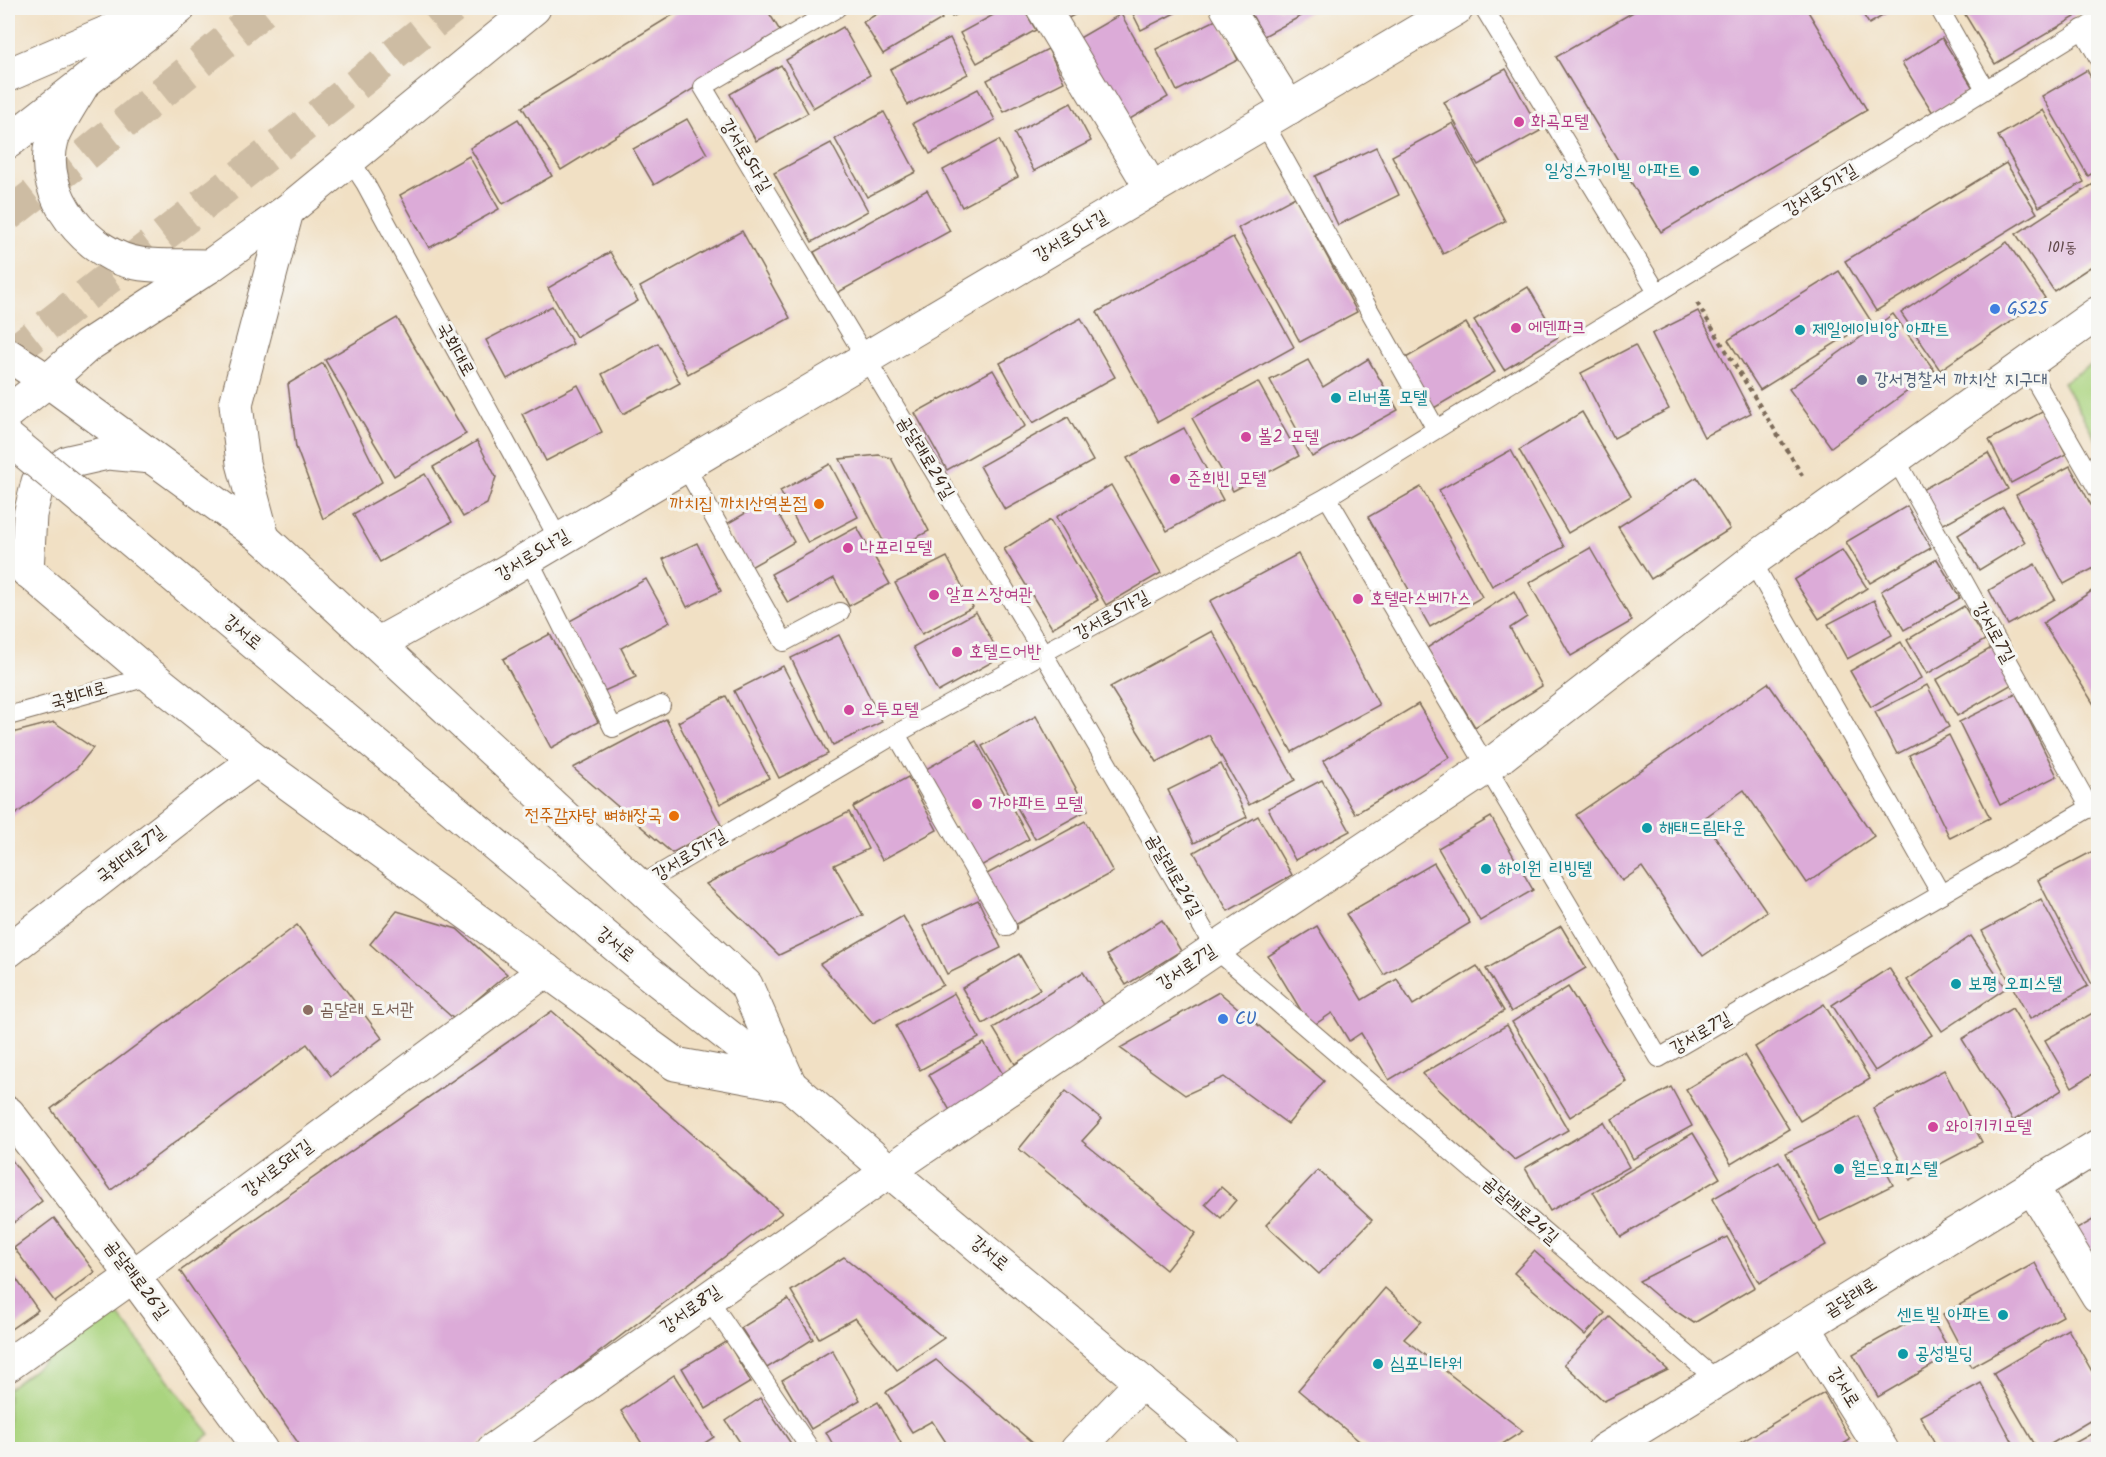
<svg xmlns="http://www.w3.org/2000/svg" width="2106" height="1457" viewBox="0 0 2106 1457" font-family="Kalam,'Poor Story',sans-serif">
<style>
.green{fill:#aad47f;stroke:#727f4e;stroke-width:1.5}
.building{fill:#dcabd8}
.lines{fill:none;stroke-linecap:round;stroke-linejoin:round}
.trunk-tunnel{stroke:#cdbca3;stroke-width:33;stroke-dasharray:33 16;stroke-linecap:butt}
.service-casing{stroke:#7b6a58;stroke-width:20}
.minor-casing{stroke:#7b6a58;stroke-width:35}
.tertiary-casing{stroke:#7b6a58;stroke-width:35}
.secondary-casing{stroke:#7b6a58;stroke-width:35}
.primary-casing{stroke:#7b6a58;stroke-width:35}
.path{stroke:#7b6a58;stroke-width:4;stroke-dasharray:4.5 4.5;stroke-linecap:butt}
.service{stroke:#fff;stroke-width:18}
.minor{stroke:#fff;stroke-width:33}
.tertiary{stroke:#fff;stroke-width:33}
.secondary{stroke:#fff;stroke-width:33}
.primary{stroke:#fff;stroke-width:33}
.secondary-bridge-casing{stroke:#7b6a58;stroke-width:35;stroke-linecap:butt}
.secondary-bridge{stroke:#fff;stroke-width:33}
.hotel-dot{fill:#d1479c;stroke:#f6f6f2;stroke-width:2}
.culture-dot{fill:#0f9aa8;stroke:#f6f6f2;stroke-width:2}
.shop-dot{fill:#3f7fe0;stroke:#f6f6f2;stroke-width:2}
.service-dot{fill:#5c6f8a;stroke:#f6f6f2;stroke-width:2}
.food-dot{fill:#e8710a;stroke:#f6f6f2;stroke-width:2}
.education-dot{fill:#8d6e63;stroke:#f6f6f2;stroke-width:2}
.labels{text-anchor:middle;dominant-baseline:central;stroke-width:6;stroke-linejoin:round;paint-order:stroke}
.number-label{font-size:15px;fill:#634a4c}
.hotel-label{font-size:18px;fill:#b23c85;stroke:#f6f6f2;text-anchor:start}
.street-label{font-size:18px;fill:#3b2a1e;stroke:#f6f6f2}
.culture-label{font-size:18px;fill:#0d838f;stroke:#f6f6f2;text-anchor:start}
.shop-label{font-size:18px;fill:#366cbe;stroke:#f6f6f2;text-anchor:start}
.service-label{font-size:18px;fill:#4e5e75;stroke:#f6f6f2;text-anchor:start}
.food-label{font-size:18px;fill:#c56008;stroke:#f6f6f2;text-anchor:end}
.education-label{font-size:18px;fill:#785e54;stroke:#f6f6f2;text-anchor:start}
</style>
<rect width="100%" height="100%" fill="#f6f6f2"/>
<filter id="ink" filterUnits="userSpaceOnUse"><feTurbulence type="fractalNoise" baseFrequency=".0167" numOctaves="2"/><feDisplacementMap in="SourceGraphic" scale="12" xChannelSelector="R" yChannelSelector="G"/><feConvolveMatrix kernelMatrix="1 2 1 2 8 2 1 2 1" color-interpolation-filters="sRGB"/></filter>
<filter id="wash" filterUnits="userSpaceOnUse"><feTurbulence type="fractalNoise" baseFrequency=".008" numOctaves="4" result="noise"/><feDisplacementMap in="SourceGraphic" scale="24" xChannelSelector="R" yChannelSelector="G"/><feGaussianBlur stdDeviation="1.35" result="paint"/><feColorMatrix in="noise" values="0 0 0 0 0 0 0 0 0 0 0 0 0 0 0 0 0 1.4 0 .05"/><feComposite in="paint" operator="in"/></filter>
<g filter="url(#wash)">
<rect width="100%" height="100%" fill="#f1e0c4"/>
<!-- green -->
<g class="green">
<path d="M2098 361V443L2063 382Z"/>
<path d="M114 1309 210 1434 189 1449 8 1450V1389Z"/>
</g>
<g id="blocks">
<!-- building -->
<g class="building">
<path d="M684 8H766L782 34 561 170 522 107Z"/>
<path d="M887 8H935L942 19 883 54 863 22Z"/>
<path d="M946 8H969L952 17Z"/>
<path d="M1006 8H1023L1036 30 977 63 960 33Z"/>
<path d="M1056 8H1087L1063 21Z"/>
<path d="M1130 8H1185L1141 30Z"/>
<path d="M1248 8H1316L1264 36Z"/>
<path d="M1640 8H1806L1867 110 1661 232 1556 57Z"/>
<path d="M1859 8H1896L1869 24Z"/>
<path d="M1961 8H2070L2075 17 1995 64Z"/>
<path d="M1121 14 1168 97 1123 123 1076 40Z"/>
<path d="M1218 19 1238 60 1177 91 1156 49Z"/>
<path d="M843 27 870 75 813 108 786 60Z"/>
<path d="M950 38 968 74 908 105 890 69Z"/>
<path d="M1942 38 1973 88 1933 113 1902 63Z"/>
<path d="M1048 49 1064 82 1004 112 987 80Z"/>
<path d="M781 65 808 113 756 141 730 94Z"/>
<path d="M1506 69 1540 131 1478 165 1444 102Z"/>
<path d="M2087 70 2098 91V170L2088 176 2042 96Z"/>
<path d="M978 89 995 120 930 154 913 123Z"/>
<path d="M1071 103 1091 141 1034 171 1014 133Z"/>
<path d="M2043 110 2084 182 2039 207 1998 136Z"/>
<path d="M884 112 916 172 867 197 835 139Z"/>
<path d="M518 119 552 176 503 204 470 148Z"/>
<path d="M687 119 707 154 654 185 633 149Z"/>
<path d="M1453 123 1505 221 1443 254 1392 156Z"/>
<path d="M999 140 1018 177 962 207 943 170Z"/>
<path d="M831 143 868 211 812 242 774 173Z"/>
<path d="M1376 147 1399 195 1338 225 1315 176Z"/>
<path d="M469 156 499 209 429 248 400 195Z"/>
<path d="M2006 163 2037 213 1876 311 1845 261Z"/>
<path d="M2098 181V262L2054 291 2016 234Z"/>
<path d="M927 190 950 231 837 293 814 252Z"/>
<path d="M1295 197 1357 312 1300 342 1238 228Z"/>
<path d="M742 231 790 318 688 374 640 287Z"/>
<path d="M1233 237 1294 347 1158 422 1097 312Z"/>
<path d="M2007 242 2045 298 1940 370 1901 313Z"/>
<path d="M610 252 638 301 576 337 548 288Z"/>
<path d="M1839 271 1871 321 1760 390 1728 340Z"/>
<path d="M1528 287 1558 337 1504 370 1474 320Z"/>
<path d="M552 306 573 344 507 379 486 340Z"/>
<path d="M1698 311 1751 413 1704 437 1652 334Z"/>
<path d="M1893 314 1935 371 1831 447 1789 389Z"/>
<path d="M397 318 466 434 394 476 325 360Z"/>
<path d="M1081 318 1115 377 1033 423 1000 363Z"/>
<path d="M1466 323 1495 372 1434 408 1404 359Z"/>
<path d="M658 343 680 383 623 414 602 374Z"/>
<path d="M1635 345 1669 409 1614 438 1581 373Z"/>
<path d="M1368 359 1398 410 1312 457 1270 380 1308 360 1323 387Z"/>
<path d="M323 363 382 482 323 519 296 447 288 384Z"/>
<path d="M993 370 1025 426 947 470 915 413Z"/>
<path d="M1258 382 1299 456 1233 491 1192 418Z"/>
<path d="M578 385 602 432 546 461 522 414Z"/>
<path d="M2044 411 2066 454 2011 483 1989 440Z"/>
<path d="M1582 412 1631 496 1568 533 1519 450Z"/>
<path d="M1068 417 1093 461 1005 510 980 466Z"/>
<path d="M1184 428 1223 500 1167 531 1127 458Z"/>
<path d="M477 441 496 477 487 504 463 517 433 467Z"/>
<path d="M1511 450 1564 547 1492 586 1439 490Z"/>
<path d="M1988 453 2008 489 1940 526 1920 491Z"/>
<path d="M879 455 891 458 929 531 889 552 840 459Z"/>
<path d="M830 464 858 517 808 543 780 491Z"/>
<path d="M2070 466 2098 518V566L2064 584 2016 495Z"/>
<path d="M425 474 452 522 380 562 353 514Z"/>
<path d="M1697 477 1730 529 1651 579 1618 527Z"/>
<path d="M1111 485 1161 573 1106 605 1056 517Z"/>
<path d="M1421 487 1482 597 1430 627 1368 517Z"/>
<path d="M770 499 794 542 749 568 725 525Z"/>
<path d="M1907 506 1931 548 1870 583 1846 542Z"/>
<path d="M2003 507 2025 542 1979 570 1958 535Z"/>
<path d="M1050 520 1098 600 1052 628 1004 549Z"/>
<path d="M857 527 890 584 849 606 834 578 788 603 771 574Z"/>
<path d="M697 543 721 591 687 607 663 559Z"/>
<path d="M1590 548 1632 621 1571 656 1529 583Z"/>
<path d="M1842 550 1867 588 1819 619 1794 580Z"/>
<path d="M1298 554 1379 705 1292 752 1210 601Z"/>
<path d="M947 557 973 607 922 634 895 583Z"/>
<path d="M1937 559 1960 598 1904 630 1881 591Z"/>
<path d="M2035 564 2055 599 2008 625 1989 590Z"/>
<path d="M646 579 670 622 621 648 636 677 604 691 566 623Z"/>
<path d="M2098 587V711L2043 623Z"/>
<path d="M1514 591 1527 617 1510 628 1542 686 1475 727 1427 648Z"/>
<path d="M1874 600 1892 635 1847 659 1828 624Z"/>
<path d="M1964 606 1985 640 1927 674 1907 640Z"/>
<path d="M976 612 1001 657 938 692 913 647Z"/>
<path d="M1212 631 1295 780 1249 805 1209 735 1157 762 1110 687Z"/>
<path d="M550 634 598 722 551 748 503 659Z"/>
<path d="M839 635 882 722 833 745 791 658Z"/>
<path d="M1901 642 1921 678 1871 707 1850 671Z"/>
<path d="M1993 647 2014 683 1957 716 1936 680Z"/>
<path d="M783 666 828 754 779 778 734 691Z"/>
<path d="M1768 683 1874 836 1807 883 1744 790 1703 819 1767 912 1703 956 1642 867 1622 881 1576 815Z"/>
<path d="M1927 685 1949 727 1897 754 1875 712Z"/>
<path d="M2016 694 2057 776 2000 805 1959 722Z"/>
<path d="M726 696 769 778 720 804 678 722Z"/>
<path d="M1418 704 1450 757 1355 814 1323 761Z"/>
<path d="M1036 716 1088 810 1035 839 982 746Z"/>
<path d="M666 719 721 825 672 853 573 768Z"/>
<path d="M54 722 93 748 77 768 8 820V734Z"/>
<path d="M1949 735 1990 818 1950 838 1909 755Z"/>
<path d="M976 741 1029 839 979 867 926 769Z"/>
<path d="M1221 764 1247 817 1194 843 1168 790Z"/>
<path d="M908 777 937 830 882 860 853 807Z"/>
<path d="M1322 780 1350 831 1295 860 1268 808Z"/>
<path d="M849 812 868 849 834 865 863 915 779 955 706 884Z"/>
<path d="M1258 816 1292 875 1228 911 1194 852Z"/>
<path d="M1491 817 1533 890 1480 921 1438 848Z"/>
<path d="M1085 821 1113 872 1013 926 985 875Z"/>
<path d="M2095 850 2098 857V996L2038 880Z"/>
<path d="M1434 863 1470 923 1384 975 1346 914Z"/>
<path d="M2041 899 2088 986 2030 1019 1982 931Z"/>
<path d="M978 900 1001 948 947 974 923 926Z"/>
<path d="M397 911 457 929 507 974 454 1019 370 944Z"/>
<path d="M903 916 943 985 873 1023 820 964Z"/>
<path d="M1162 920 1181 951 1126 985 1107 955Z"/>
<path d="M297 925 382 1038 331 1076 307 1044 111 1190 51 1109Z"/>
<path d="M1317 926 1362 1000 1397 979 1413 1005 1477 966 1504 1011 1389 1080 1361 1033 1349 1041 1332 1013 1311 1027 1268 956Z"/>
<path d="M1561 926 1586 968 1511 1012 1486 969Z"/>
<path d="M1971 936 2006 988 1942 1031 1907 980Z"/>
<path d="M1019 954 1040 989 983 1024 962 988Z"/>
<path d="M1889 968 1932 1035 1875 1071 1832 1005Z"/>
<path d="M1083 972 1106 1008 1015 1064 993 1028Z"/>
<path d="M1568 987 1627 1082 1570 1117 1512 1022Z"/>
<path d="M1219 992 1324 1081 1288 1124 1224 1077 1185 1095 1120 1048Z"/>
<path d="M954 993 979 1038 920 1070 896 1026Z"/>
<path d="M1824 1004 1870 1079 1800 1121 1755 1047Z"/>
<path d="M2012 1008 2062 1090 2013 1121 1962 1039Z"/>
<path d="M2098 1010V1071L2072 1087 2045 1040Z"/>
<path d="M552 1011 782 1213 471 1450H303L180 1271Z"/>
<path d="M1507 1025 1568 1130 1515 1160 1422 1074Z"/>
<path d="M984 1043 1007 1081 952 1114 929 1075Z"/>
<path d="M1744 1055 1789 1129 1731 1164 1686 1089Z"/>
<path d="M1944 1070 1982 1142 1910 1180 1873 1108Z"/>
<path d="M1671 1087 1692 1126 1633 1159 1612 1119Z"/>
<path d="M1066 1091 1102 1119 1082 1141 1196 1233 1166 1270 1019 1149Z"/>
<path d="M1859 1117 1893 1185 1820 1221 1786 1153Z"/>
<path d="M1604 1122 1629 1167 1550 1211 1525 1168Z"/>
<path d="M1693 1133 1720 1178 1621 1237 1593 1192Z"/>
<path d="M8 1155 42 1201 8 1227Z"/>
<path d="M1779 1161 1826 1245 1759 1283 1712 1199Z"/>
<path d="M1318 1170 1372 1220 1319 1274 1266 1225Z"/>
<path d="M1221 1187 1236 1200 1221 1218 1205 1204Z"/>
<path d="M2098 1217V1282L2070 1233Z"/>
<path d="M54 1218 95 1272 55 1302 14 1248Z"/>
<path d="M1727 1237 1755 1287 1694 1323 1671 1308 1639 1281Z"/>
<path d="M1534 1251 1605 1313 1585 1335 1514 1273Z"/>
<path d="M844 1257 944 1338 897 1370 855 1318 819 1338 791 1291Z"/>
<path d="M2035 1263 2063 1316 1971 1367 1943 1314Z"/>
<path d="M8 1267 38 1310 8 1331Z"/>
<path d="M1385 1288 1421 1321 1404 1339 1523 1431 1493 1450H1370L1298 1390Z"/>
<path d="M788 1299 813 1339 767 1368 741 1328Z"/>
<path d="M1927 1312 1952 1354 1878 1397 1853 1354Z"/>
<path d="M1610 1317 1668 1370 1604 1401 1564 1364Z"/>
<path d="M2068 1329 2098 1382V1416L2041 1450H2038L1993 1373Z"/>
<path d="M727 1341 751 1382 706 1409 682 1368Z"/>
<path d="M832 1350 860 1400 811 1429 782 1380Z"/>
<path d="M936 1360 1041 1450H951L932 1421 912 1432 886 1392Z"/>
<path d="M674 1375 714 1437 694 1450H646L621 1411Z"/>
<path d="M1981 1383 2017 1450H1938L1920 1416Z"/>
<path d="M1824 1393 1850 1440 1833 1450H1734L1733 1447Z"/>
<path d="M760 1398 794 1448 792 1450H745L726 1421Z"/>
<path d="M878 1402 901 1443 890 1450H836L826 1432Z"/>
<path d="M2098 1430V1450H2062Z"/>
</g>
</g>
</g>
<g filter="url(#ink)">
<use href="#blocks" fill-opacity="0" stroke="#7b6a58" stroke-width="1.5"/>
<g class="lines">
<!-- trunk-tunnel -->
<g class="trunk-tunnel">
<path d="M8 215 83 157 266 8"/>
<path d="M8 356 331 105 452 8"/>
</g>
<defs>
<g id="service">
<path d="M837 8 703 87 1043 653 1215 949 1717 1380"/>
<path d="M1484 8 1657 292"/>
<path d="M1939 8 1985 89"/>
<path d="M2082 29 2098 57"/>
<path d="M1264 123 1436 429"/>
<path d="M350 160 365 183 559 540"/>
<path d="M2026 365 2098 490"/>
<path d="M1895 458 2090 808"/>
<path d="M685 466 784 642 840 612"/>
<path d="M1327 497 1659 1058 2098 803"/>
<path d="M528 558 613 728 661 705"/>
<path d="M1752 561 1941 894"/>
<path d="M8 716 151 676"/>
<path d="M896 734 1007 927"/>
<path d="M639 886 896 734 1327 497 2098 20"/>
<path d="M708 1298 811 1450"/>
</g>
<g id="minor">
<path d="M1043 8 1152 189"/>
<path d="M1227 8 1289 108"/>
<path d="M8 1113 133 1276 261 1450"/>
<path d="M2032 1187 2098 1296"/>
<path d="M1804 1327 1882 1450"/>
<path d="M8 1365 133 1276 546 970"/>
<path d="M493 1450 889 1171 1215 949 1486 768 1752 561 2098 313"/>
<path d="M1077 1450 1142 1382"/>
</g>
<g id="tertiary">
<path d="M379 643 480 587 1457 8"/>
<path d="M8 951 208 795 256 760"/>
<path d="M1604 1450 2098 1146"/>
</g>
<path id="secondary" d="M94 509 645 970 790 1085 889 1171 1223 1450"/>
<g id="primary">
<path d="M8 75 157 11"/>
<path d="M83 84C75 98 56 126 52 140 37 194 88 257 141 264 163 267 187 265 210 266"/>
<path d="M8 142 179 8"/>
<path d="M8 355 48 381 263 538 746 985 790 1085"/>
<path d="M8 412 48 381 87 346 210 266 287 211 534 8"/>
<path d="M263 538 243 463 236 404 287 211"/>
<path d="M8 554 151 676 256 760 675 1064 790 1085"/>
<path d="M27 571 30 515 38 482 68 462 108 453 151 457"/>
</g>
</defs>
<!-- service casing -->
<use href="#service" class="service-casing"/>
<!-- minor casing -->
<use href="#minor" class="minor-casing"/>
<!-- tertiary casing -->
<use href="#tertiary" class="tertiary-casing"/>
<!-- secondary casing -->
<use href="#secondary" class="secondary-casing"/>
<!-- primary casing -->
<use href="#primary" class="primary-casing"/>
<!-- path -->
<path class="path" d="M1697 303 1804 478"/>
<!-- service -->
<use href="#service" class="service"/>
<!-- minor -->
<use href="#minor" class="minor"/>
<!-- tertiary -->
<use href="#tertiary" class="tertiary"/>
<!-- secondary -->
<use href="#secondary" class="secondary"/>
<!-- primary -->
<use href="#primary" class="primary"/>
<defs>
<path id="secondary-bridge" d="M8 438 94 509"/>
</defs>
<!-- secondary-bridge casing -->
<use href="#secondary-bridge" class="secondary-bridge-casing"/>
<!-- secondary-bridge -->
<use href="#secondary-bridge" class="secondary-bridge"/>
</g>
</g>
<!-- markers -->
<g class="hotel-dot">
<circle cx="1519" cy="122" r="6"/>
<circle cx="1516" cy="328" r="6"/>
<circle cx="1246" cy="437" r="6"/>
<circle cx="1175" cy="479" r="6"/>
<circle cx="848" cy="548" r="6"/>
<circle cx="934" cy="595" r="6"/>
<circle cx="1358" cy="599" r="6"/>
<circle cx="957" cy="652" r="6"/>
<circle cx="849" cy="710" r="6"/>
<circle cx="977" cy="804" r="6"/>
<circle cx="1933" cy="1127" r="6"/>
</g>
<g class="culture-dot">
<circle cx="1694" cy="171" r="6"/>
<circle cx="1800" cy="330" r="6"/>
<circle cx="1336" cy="398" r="6"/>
<circle cx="1647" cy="828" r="6"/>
<circle cx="1486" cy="869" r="6"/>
<circle cx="1956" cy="984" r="6"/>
<circle cx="1839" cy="1169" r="6"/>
<circle cx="2003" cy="1315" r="6"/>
<circle cx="1903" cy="1354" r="6"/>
<circle cx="1378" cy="1364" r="6"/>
</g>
<g class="shop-dot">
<circle cx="1995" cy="309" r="6"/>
<circle cx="1223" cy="1019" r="6"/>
</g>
<circle class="service-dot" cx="1862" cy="380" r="6"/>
<g class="food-dot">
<circle cx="819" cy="504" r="6"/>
<circle cx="674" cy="816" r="6"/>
</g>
<circle class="education-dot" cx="308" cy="1010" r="6"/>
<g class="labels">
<!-- number labels -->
<g class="number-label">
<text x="2062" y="248">101동</text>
</g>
<!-- hotel labels -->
<g class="hotel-label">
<text x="1531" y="122">화곡모텔</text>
<text x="1528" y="328">에덴파크</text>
<text x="1258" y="437">볼2 모텔</text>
<text x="1187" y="479">준희빈 모텔</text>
<text x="860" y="548">나포리모텔</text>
<text x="946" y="595">알프스장여관</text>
<text x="1370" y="599">호텔라스베가스</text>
<text x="969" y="652">호텔드어반</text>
<text x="861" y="710">오투모텔</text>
<text x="989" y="804">가야파트 모텔</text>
<text x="1945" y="1127">와이키키모텔</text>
</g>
<!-- street labels -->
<g class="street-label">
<text transform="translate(745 156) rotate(59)">강서로5다길</text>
<text transform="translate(1821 191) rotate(-32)">강서로5가길</text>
<text transform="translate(1071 237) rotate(-31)">강서로5나길</text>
<text transform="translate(455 350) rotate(61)">국회대로</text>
<text transform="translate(925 458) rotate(59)">곰달래로24길</text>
<text transform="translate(533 556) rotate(-31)">강서로5나길</text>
<text transform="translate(1112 616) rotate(-29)">강서로5가길</text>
<text transform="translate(242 633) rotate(40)">강서로</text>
<text transform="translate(1993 633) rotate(61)">강서로7길</text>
<text transform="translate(79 696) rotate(-16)">국회대로</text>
<text transform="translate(131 855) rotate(-38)">국회대로7길</text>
<text transform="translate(690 856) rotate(-31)">강서로5가길</text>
<text transform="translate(1173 876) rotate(60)">곰달래로24길</text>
<text transform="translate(615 945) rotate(40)">강서로</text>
<text transform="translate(1187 968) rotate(-34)">강서로7길</text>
<text transform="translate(1701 1034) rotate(-30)">강서로7길</text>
<text transform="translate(278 1169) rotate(-37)">강서로5라길</text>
<text transform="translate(1520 1211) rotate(41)">곰달래로24길</text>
<text transform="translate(989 1254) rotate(40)">강서로</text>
<text transform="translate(136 1280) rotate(53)">곰달래로26길</text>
<text transform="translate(1851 1298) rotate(-32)">곰달래로</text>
<text transform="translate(691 1310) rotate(-35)">강서로8길</text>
<text transform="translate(1843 1388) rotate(58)">강서로</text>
</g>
<!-- culture labels -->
<g class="culture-label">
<text x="1682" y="171" text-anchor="end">일성스카이빌 아파트</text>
<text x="1812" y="330">제일에이비앙 아파트</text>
<text x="1348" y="398">리버풀 모텔</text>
<text x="1659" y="828">해태드림타운</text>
<text x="1498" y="869">하이원 리빙텔</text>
<text x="1968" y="984">보평 오피스텔</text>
<text x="1851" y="1169">월드오피스텔</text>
<text x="1991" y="1315" text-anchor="end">센트빌 아파트</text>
<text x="1915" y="1354">공성빌딩</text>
<text x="1390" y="1364">심포니타워</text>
</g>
<!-- shop labels -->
<g class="shop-label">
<text x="2007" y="309">GS25</text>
<text x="1235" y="1019">CU</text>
</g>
<!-- service labels -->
<g class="service-label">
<text x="1874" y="380">강서경찰서 까치산 지구대</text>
</g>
<!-- food labels -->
<g class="food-label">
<text x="807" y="504">까치집 까치산역본점</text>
<text x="662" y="816">전주감자탕 뼈해장국</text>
</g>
<!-- education labels -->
<g class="education-label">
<text x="320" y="1010">곰달래 도서관</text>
</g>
</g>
<!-- margin -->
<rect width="2106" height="1457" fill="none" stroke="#f6f6f2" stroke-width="30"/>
</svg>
